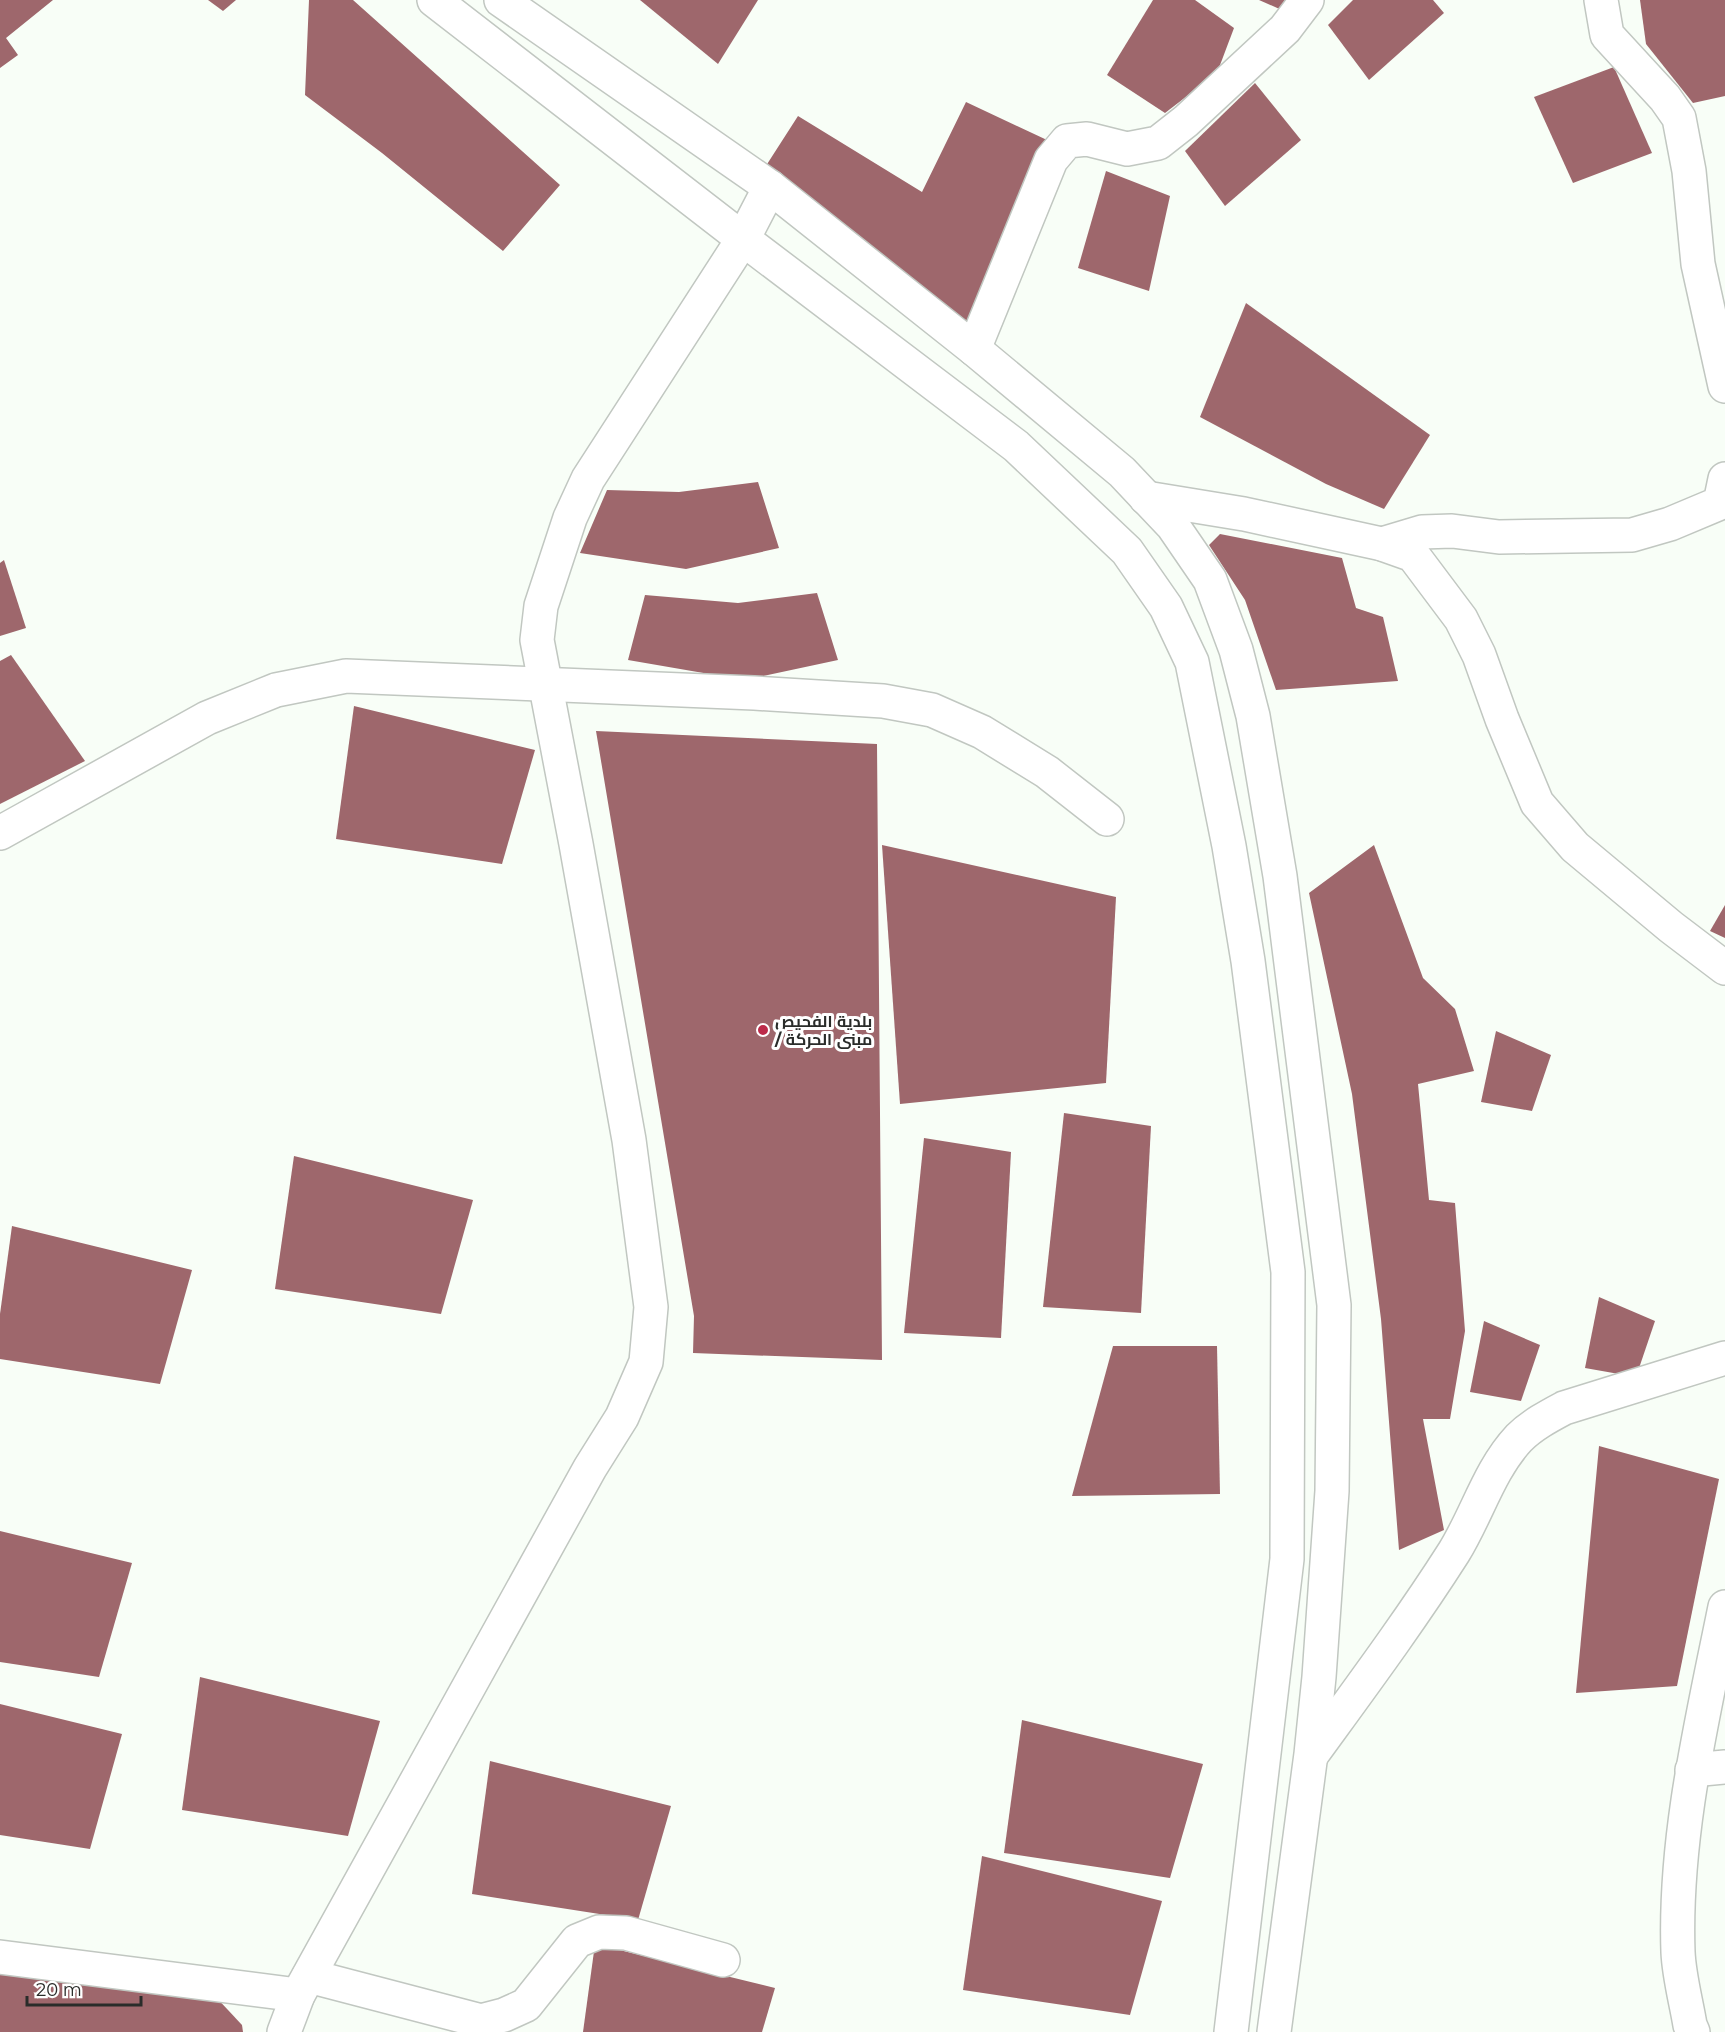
<svg xmlns="http://www.w3.org/2000/svg" width="1725" height="2032" viewBox="0 0 1725 2032" font-family="Montserrat,Cairo,sans-serif">
<style>
.building{fill:#9e676c}
.lines{fill:none;stroke-linecap:round;stroke-linejoin:round}
.minor-casing{stroke:#c1c7c1;stroke-width:36}
.minor{stroke:#fff;stroke-width:33}
.poi-dot{fill:#bc2b4a;stroke:#fff;stroke-width:2}
.labels{text-anchor:middle;dominant-baseline:central;stroke-width:6;stroke-linejoin:round;paint-order:stroke}
.poi-label{font-size:16px;font-weight:bold;fill:#2a2c2a;stroke:#fff;text-anchor:start}
</style>
<rect width="100%" height="100%" fill="#f8fef7"/>
<!-- building -->
<g class="building">
<path d="M0 0H53L6 38 18 55 0 68Z"/>
<path d="M208 0H236L223 11Z"/>
<path d="M309 0H353L560 185 503 251 382 153 305 95Z"/>
<path d="M640 0H758L718 64Z"/>
<path d="M1153 0H1195L1234 28 1217 73 1165 113 1107 75Z"/>
<path d="M1259 0H1292L1284 11Z"/>
<path d="M1353 0H1433L1444 13 1369 80 1328 25Z"/>
<path d="M1640 0H1725V96L1693 103 1646 44Z"/>
<path d="M1614 67 1652 153 1573 183 1534 97Z"/>
<path d="M1255 83 1301 140 1225 206 1185 151Z"/>
<path d="M966 102 1047 140 977 322 960 326 762 172 798 116 922 192Z"/>
<path d="M1106 171 1170 196 1149 291 1078 268Z"/>
<path d="M1246 303 1430 435 1384 509 1326 484 1200 417Z"/>
<path d="M758 482 779 548 686 569 580 553 607 490 679 492Z"/>
<path d="M1220 534 1342 558 1356 608 1383 617 1398 681 1276 690 1245 600 1209 545Z"/>
<path d="M4 560 26 628 0 636V563Z"/>
<path d="M817 593 838 660 744 680 628 660 645 595 738 603Z"/>
<path d="M11 655 85 761 0 804V661Z"/>
<path d="M354 706 535 750 502 864 336 839Z"/>
<path d="M596 731 877 744 882 1360 693 1353 694 1316Z"/>
<path d="M882 845 1116 897 1106 1083 900 1104Z"/>
<path d="M1374 845 1423 978 1455 1009 1474 1071 1418 1084 1429 1200 1455 1203 1465 1331 1450 1419H1423L1444 1530 1399 1550 1381 1319 1352 1094 1309 893Z"/>
<path d="M1725 905V938L1710 931Z"/>
<path d="M1496 1031 1551 1055 1532 1111 1481 1102Z"/>
<path d="M1064 1113 1151 1126 1141 1313 1043 1307Z"/>
<path d="M924 1138 1011 1152 1001 1338 904 1333Z"/>
<path d="M294 1156 473 1200 441 1314 275 1289Z"/>
<path d="M12 1226 192 1270 160 1384 0 1359V1314Z"/>
<path d="M1599 1297 1655 1321 1636 1377 1585 1368Z"/>
<path d="M1484 1321 1540 1345 1521 1401 1470 1392Z"/>
<path d="M1113 1346H1217L1220 1494 1072 1496Z"/>
<path d="M1599 1446 1719 1479 1677 1686 1576 1693Z"/>
<path d="M0 1531 132 1563 99 1677 0 1662Z"/>
<path d="M200 1677 380 1721 348 1836 182 1810Z"/>
<path d="M0 1704 122 1734 90 1849 0 1835Z"/>
<path d="M1022 1720 1203 1764 1170 1878 1004 1853Z"/>
<path d="M490 1761 671 1806 638 1920 472 1894Z"/>
<path d="M982 1856 1162 1901 1130 2015 963 1990Z"/>
<path d="M595 1944 775 1988 762 2032H583Z"/>
<path d="M0 1973 214 1995 242 2025 243 2032H0Z"/>
</g>
<g class="lines">
<defs>
<g id="minor">
<path d="M434 0 743 239 1016 446 1127 551 1166 607 1192 662 1229 846 1248 961 1288 1272 1287 1559 1231 2032"/>
<path d="M501 0 770 187 974 349 1122 472 1173 526 1210 580 1236 650 1253 716 1280 876 1334 1305 1332 1491 1319 1677 1311 1754 1274 2032"/>
<path d="M1601 0 1607 35 1665 98 1679 118 1689 171 1698 264 1725 386"/>
<path d="M974 349 1051 160 1067 141 1087 139 1127 149 1158 143 1186 121 1285 29 1307 0"/>
<path d="M1146 498 1244 514 1382 544 1413 555 1461 619 1479 655 1502 719 1537 803 1575 847 1671 927 1725 968"/>
<path d="M1382 544 1422 532 1452 531 1499 537 1632 535 1670 524 1720 503 1725 479"/>
<path d="M0 833 207 718 276 690 346 676 754 693 883 701 932 710 982 732 1047 772 1107 819"/>
<path d="M1313 1753C1361 1687 1410 1621 1454 1552 1477 1515 1489 1470 1519 1438 1532 1425 1549 1416 1564 1408L1725 1358"/>
<path d="M1692 1770 1725 1767"/>
<path d="M0 1957 298 1995"/>
<path d="M309 1976 481 2021 504 2015 526 2005 577 1941 599 1932 626 1933 723 1960"/>
<path d="M284 2032 298 1995 590 1468 622 1417 646 1362 651 1307 629 1140 576 844 537 640 541 606 570 518 588 479 743 239 770 187"/>
<path d="M1693 2032 1690 2025C1686 2001 1679 1976 1678 1952 1674 1836 1702 1721 1725 1607"/>
</g>
</defs>
<!-- minor casing -->
<use href="#minor" class="minor-casing"/>
<!-- minor -->
<use href="#minor" class="minor"/>
</g>
<!-- markers -->
<circle class="poi-dot" cx="763" cy="1030" r="6"/>
<g class="labels">
<!-- poi labels -->
<g class="poi-label">
<text x="775" y="1021">بلدية الفحيص<tspan x="775" dy="18">/ مبنى الحركة</tspan></text>
</g>
</g>
<!-- scale -->
<path d="M27 1996v9h114v-9" fill="none" stroke="#2a2c2a" stroke-width="3"/>
<text x="36" y="1996" font-size="18" fill="#2a2c2a" stroke="#ffffff" stroke-width="4.5" paint-order="stroke">20 m</text>
</svg>
